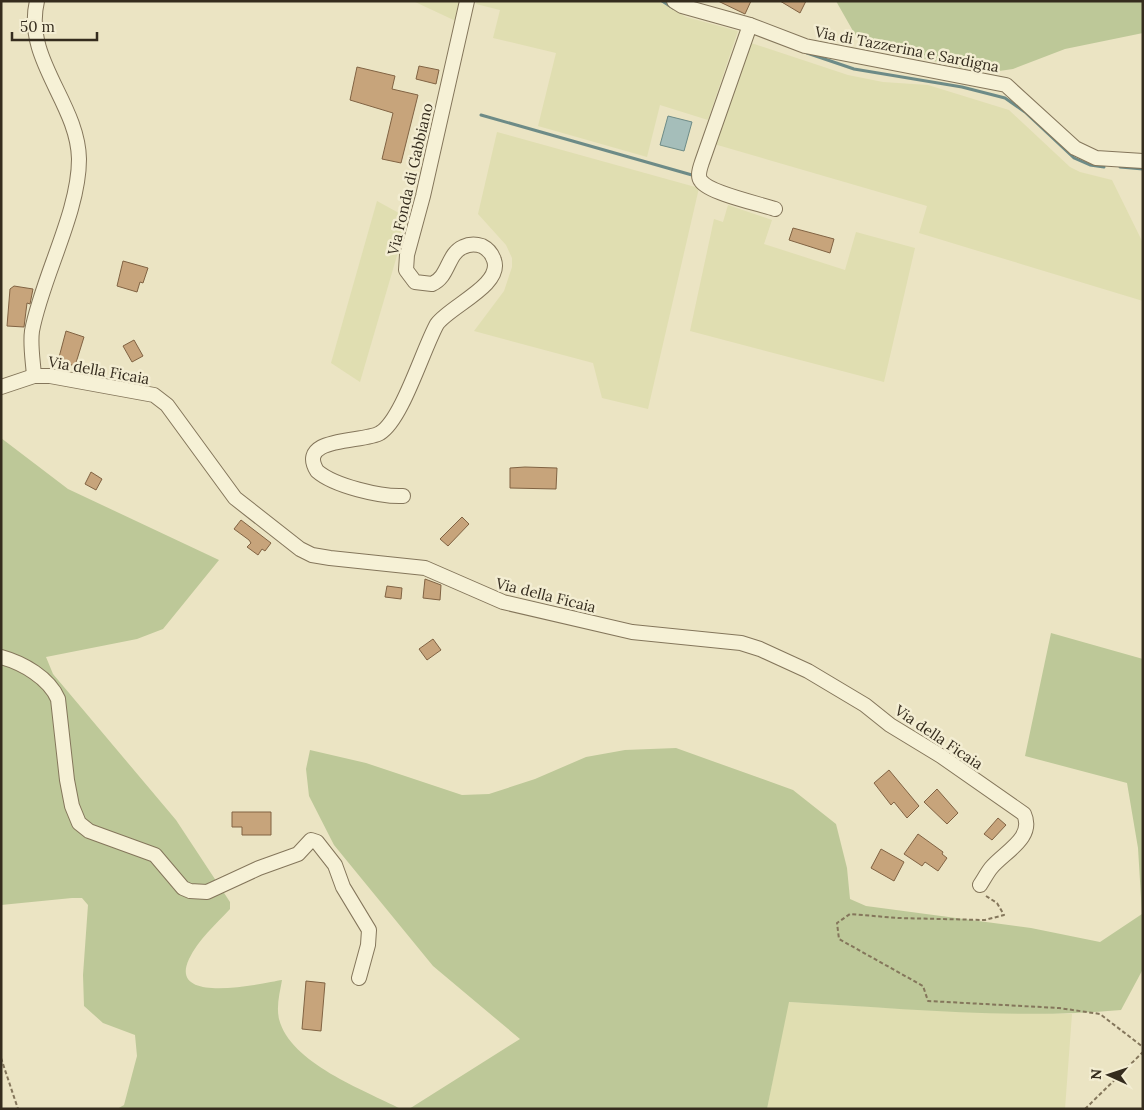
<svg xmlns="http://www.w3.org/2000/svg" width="1144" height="1110" viewBox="0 0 1144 1110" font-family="Lora,serif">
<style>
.farmland{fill:#e0deb1}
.green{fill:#bdc898}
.water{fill:#a5beba;stroke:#6d8b87}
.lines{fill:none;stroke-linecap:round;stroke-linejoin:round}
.stream{stroke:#6d8b87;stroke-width:3}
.building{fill:#c7a47b;stroke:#816343}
.minor-casing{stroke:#84765b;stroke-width:16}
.path{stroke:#84765b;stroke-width:2;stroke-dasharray:4 2.5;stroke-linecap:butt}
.minor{stroke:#f6f1d6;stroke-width:14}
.labels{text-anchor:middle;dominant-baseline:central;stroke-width:5;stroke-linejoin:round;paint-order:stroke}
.street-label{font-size:15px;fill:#352c1e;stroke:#f3edd2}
</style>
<rect width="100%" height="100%" fill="#ebe4c3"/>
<!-- farmland -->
<g class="farmland">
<path d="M413 1H465L460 23Z"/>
<path d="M477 1H658L686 17 738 31 708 120 660 105 647 157 538 126 556 53 493 38 500 10 476 4Z"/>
<path d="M748 42 848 75 883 82 928 85 1009 110 1070 167 1080 172 1112 180 1143 243V301L919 233 927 206 714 144Z"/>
<path d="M497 132 699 188 648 409 602 398 593 363 474 331 504 291 512 267V258L506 245 478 214Z"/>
<path d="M377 201 408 218 360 382 331 363Z"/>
<path d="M728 205 772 220 764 244 845 270 856 232 915 248 884 382 690 331 714 219 723 222Z"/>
<path d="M788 1002 925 1010 1072 1014 1065 1109H767Z"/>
</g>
<!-- green -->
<g class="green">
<path d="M836 1H1143V33L1065 49 1013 69 992 72H980L867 45 857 38Z"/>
<path d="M1 438 68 489 219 560 163 629 137 639 46 657 53 674 176 820 230 902V909C216 924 198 940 189 959 167 1006 263 983 282 980 280 992 276 1006 279 1019 290 1063 364 1090 401 1109H117L124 1105 137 1056 135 1035 103 1023 84 1006 83 975 88 905 82 898H72L1 905Z"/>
<path d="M1051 633 1143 659V969L1121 1010C1011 1020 899 1008 789 1002L767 1109H409L520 1039 433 966 334 845 309 796 306 769 310 750 366 763 462 795 489 794 535 779 586 757 625 750 676 748 793 790 836 824 847 868 850 899 866 906 1031 928 1100 942 1142 914 1138 848 1127 783 1025 756Z"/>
</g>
<!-- water -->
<path class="water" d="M668 116 692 122 684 151 660 145Z"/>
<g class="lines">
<!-- stream -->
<g class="stream">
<path d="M662 1 673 8"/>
<path d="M807 53 854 69 962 87 1005 98 1025 112 1074 158 1090 165 1104 167"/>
<path d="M481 115 692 175"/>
<path d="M1120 167 1143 169"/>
</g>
</g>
<!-- building -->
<g class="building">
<path d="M718 1H751L745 14Z"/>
<path d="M780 1H806L800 13Z"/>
<path d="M419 66 439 70 436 84 416 79Z"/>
<path d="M357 67 395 76 392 89 418 95 401 163 382 159 393 113 350 100Z"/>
<path d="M793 228 834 239 830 253 789 240Z"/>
<path d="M123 261 148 268 143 283 140 282 137 292 117 286Z"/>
<path d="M14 286 33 289 30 304 27 303 24 327 7 326 10 289Z"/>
<path d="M66 331 84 337 75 366 58 361Z"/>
<path d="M134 340 143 356 132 362 123 346Z"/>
<path d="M525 467 557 468 556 489 510 488V468Z"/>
<path d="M91 472 102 479 96 490 85 484Z"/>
<path d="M462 517 469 524 448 546 440 539Z"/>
<path d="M241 520 271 543 265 551 262 549 258 555 247 547 251 543 249 540 234 529Z"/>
<path d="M425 579 441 585 440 600 423 598Z"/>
<path d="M387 586 402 588 401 599 385 597Z"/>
<path d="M433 639 441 650 427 660 419 649Z"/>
<path d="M889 770 919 806 907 818 894 802 891 805 874 783Z"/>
<path d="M937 789 958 813 947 824 924 802Z"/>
<path d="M232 812H271V835H242V827H232Z"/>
<path d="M998 818 1006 825 992 840 984 834Z"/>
<path d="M918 834 943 852 942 854 947 858 938 871 925 862 922 866 904 854Z"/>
<path d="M881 849 904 862 894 881 871 868Z"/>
<path d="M306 981 325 983 321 1031 302 1029Z"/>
</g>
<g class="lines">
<defs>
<g id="minor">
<path d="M674 1 682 6 750 25 805 46 1006 85 1075 148 1096 158 1143 161"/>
<path d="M750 25 702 162C700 168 697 176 701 181 709 193 760 204 775 209"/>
<path d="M34 376C33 361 30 345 32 331 42 277 79 213 79 159 78 103 23 59 37 1"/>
<path d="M1 387 34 376H50L154 395 167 405 235 498 300 549 312 555 330 558 425 568 503 602 632 632 741 643 760 649 808 671 865 705 890 725 941 756 1024 814C1035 838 1004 852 991 868 987 873 984 879 980 885"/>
<path d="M403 496C381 497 334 486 317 471 296 436 364 443 380 433 402 420 423 349 437 324 450 306 503 285 494 260 492 254 488 249 482 246 476 244 469 244 463 247 447 254 449 277 432 284L415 282 406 270 407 255 423 196 467 1"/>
<path d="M1 657C23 663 49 678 58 699L67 780 72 806 79 823 89 831 155 855 183 888 190 891 207 892 259 868 298 854 311 840 317 842 335 865 343 887 369 930 368 945 359 978"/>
</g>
</defs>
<!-- minor casing -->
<use href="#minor" class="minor-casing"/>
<!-- path -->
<g class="path">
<path d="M986 896 997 903 1004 915 985 920 898 918 850 914 837 923 839 939 923 986 928 1001 1059 1008 1100 1014 1143 1047"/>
<path d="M1 1058 18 1109"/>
<path d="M1085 1109 1143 1052"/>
</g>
<!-- minor -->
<use href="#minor" class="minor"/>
</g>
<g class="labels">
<!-- street labels -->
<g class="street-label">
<text transform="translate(907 49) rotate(11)">Via di Tazzerina e Sardigna</text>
<text transform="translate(410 179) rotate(-77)">Via Fonda di Gabbiano</text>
<text transform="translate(99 370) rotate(10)">Via della Ficaia</text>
<text transform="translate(546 595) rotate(14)">Via della Ficaia</text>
<text transform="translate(939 737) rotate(34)">Via della Ficaia</text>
</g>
</g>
<!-- border -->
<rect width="1144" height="1110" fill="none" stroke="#352c1e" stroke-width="5"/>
<!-- north arrow -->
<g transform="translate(1109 1075) rotate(273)" stroke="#f3edd2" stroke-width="4" paint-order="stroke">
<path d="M0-4L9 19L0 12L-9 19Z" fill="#352c1e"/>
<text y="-8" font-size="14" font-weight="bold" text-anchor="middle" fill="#352c1e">N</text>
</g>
<!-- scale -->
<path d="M12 32v8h85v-8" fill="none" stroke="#352c1e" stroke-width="2.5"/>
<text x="20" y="32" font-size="15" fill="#352c1e" stroke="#f3edd2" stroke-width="4" paint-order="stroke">50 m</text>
</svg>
